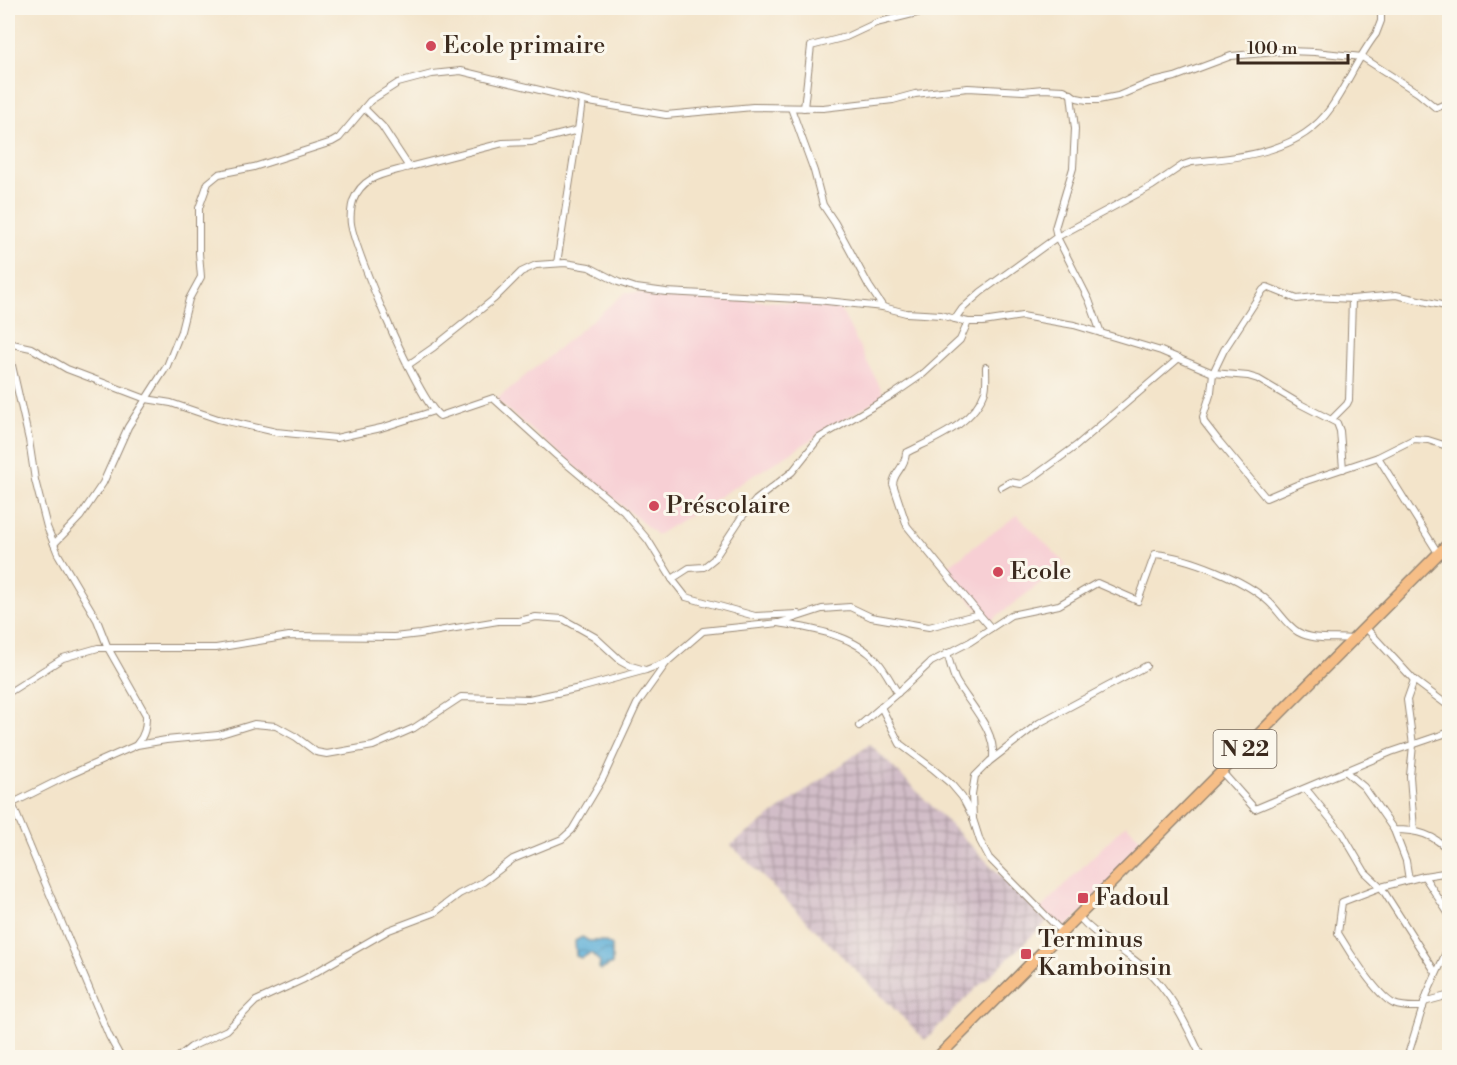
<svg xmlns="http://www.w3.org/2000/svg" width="1457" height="1065" viewBox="0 0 1457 1065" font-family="'Libre Bodoni',serif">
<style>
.built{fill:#f7cfd4}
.industrial{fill:url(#industrial-grid)}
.water{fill:url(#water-waves);stroke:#4c6c7a;stroke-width:1.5}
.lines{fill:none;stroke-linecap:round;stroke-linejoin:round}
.street-casing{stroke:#978774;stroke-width:8}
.primary-casing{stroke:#978774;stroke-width:13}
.street{stroke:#fff;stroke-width:6}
.primary{stroke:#f6be87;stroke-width:10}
.poi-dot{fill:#d1495b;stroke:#fbf7ec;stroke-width:2}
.labels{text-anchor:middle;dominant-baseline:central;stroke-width:6;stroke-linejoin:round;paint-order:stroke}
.shield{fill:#fbf7ec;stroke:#75685c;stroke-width:1.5}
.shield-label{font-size:22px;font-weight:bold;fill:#3b2a1e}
.poi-label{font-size:24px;fill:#3b2a1e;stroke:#fbf7ec;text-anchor:start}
</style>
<defs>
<pattern id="industrial-grid" width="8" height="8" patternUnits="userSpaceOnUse" patternTransform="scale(1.5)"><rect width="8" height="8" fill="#d2bdc8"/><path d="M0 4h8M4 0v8" fill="none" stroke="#ac9aa2"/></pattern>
<pattern id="water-waves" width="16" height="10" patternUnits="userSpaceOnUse" patternTransform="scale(1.5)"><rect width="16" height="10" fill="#5caed7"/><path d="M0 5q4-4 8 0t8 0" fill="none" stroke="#4d8eae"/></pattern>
</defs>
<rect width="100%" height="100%" fill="#fbf7ec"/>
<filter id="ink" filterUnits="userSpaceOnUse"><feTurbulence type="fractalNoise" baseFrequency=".0167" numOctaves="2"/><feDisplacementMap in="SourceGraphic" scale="12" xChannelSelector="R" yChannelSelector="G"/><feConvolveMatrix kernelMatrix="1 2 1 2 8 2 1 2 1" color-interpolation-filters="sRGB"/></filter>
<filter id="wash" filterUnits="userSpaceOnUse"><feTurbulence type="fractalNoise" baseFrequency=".008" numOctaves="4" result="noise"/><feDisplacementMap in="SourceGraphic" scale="24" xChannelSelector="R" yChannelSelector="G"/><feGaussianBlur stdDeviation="1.35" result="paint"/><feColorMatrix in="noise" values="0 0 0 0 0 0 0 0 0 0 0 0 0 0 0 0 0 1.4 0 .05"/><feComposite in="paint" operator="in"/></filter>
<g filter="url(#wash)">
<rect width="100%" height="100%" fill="#f3e4ca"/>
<!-- built -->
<g class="built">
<path d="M626 292 839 306 884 395 657 535 496 400Z"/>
<path d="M1017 515 1066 564 989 622 944 569Z"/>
<path d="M1126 824 1148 847 1062 932 1040 909Z"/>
</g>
<!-- industrial -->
<path class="industrial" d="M870 744 1047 922 967 997 925 1040 731 845Z"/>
<!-- water -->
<path class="water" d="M582 937 589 941C598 941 604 939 612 946V964L601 970 599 968 600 962 591 953 581 958 576 956 575 941Z"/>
</g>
<g filter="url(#ink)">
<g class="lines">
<defs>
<g id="street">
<path d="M8 11V8"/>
<path d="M1071 94 1075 129 1073 168 1055 228 1057 237 1089 300 1101 333"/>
<path d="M364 108 382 126 409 167C385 174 363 175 353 201 351 207 350 218 351 224 355 252 419 402 440 416L493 398 557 456 624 512 648 540 672 579 686 597 755 616 798 614"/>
<path d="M791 108 814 171 823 205 835 223 869 286 883 307"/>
<path d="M804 108 811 46 846 37 876 23 937 8"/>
<path d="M409 167 503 143 531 142 578 130 582 101"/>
<path d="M557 263 578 130"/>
<path d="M955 319 968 322H983L1022 316 1074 325 1161 351 1213 373 1248 376 1258 379 1300 404 1337 423 1340 431 1343 469"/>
<path d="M8 343 31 348 67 369 146 399 171 403 218 419 276 432 336 438 381 428 434 411"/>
<path d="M8 348 29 440 35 480 47 527 58 554 97 620 108 648 146 715C146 727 145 735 137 744"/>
<path d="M408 365 434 347 494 299 521 272 536 265 565 263 589 267 618 282 636 288 666 292 817 300 883 307 906 313 941 315 955 319 962 309 981 292 1057 237 1152 186 1183 165 1192 162C1242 157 1299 153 1330 109 1347 85 1358 57 1376 34L1381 21V8"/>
<path d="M1332 419 1347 404 1349 400 1352 299"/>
<path d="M1378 457 1414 439 1428 440 1450 447"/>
<path d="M1001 487 1010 482 1021 484 1032 478 1076 446 1179 358"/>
<path d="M54 544 80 517 103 483 128 427 167 366 181 331 189 299 201 277 199 253V208L208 183 219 174 254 167 332 142 339 138 370 101 398 83 432 74 461 71 589 102 666 115 753 107 823 108 893 100 915 94 968 88 1023 91 1043 89 1064 90 1077 98 1087 100H1098L1118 96 1149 83 1175 77 1231 56 1287 51 1315 52 1362 57 1418 93 1436 108 1450 102"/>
<path d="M1438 553 1378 457 1306 481 1266 498 1218 440 1204 422 1203 417 1211 392 1213 373 1224 350 1263 290 1267 287 1297 299 1315 297 1352 299 1396 295 1450 307"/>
<path d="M672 579 689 568 704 567 714 559 741 518 756 500 792 472 819 438 894 394 923 374 960 340 968 322"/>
<path d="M979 614 907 526 893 484C894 471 905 469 906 453 935 438 973 425 985 391 987 384 986 375 986 367"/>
<path d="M779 623C812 629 854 634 878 662 886 671 891 683 898 693"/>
<path d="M1365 627 1414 680 1450 707"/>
<path d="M947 653C950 662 952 673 956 681 970 705 996 730 993 758"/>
<path d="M1414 680 1407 700 1413 745 1410 776 1414 830"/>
<path d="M8 693 63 658 98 648H216L289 636 394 637 420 634 498 621H519L536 617 563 619 595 637 620 660 631 666 645 670"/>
<path d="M881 707 900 744 932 768 951 784 962 797 971 814"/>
<path d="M859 726 901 690 931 662 970 642 1011 615 1059 605 1097 583 1138 601 1155 554C1188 557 1244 579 1269 602 1279 611 1286 625 1298 632 1314 641 1335 637 1352 639"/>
<path d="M1345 771 1364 787 1394 830C1417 830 1434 834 1450 852"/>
<path d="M1222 772 1255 809 1391 752 1450 732"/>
<path d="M1306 789 1342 833 1365 872 1381 887 1436 973"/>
<path d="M8 794 109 1036 121 1058"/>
<path d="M13 803 69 775 137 745 166 740 218 735 254 724 276 726 296 737 316 752 327 754 373 746 414 728 461 697 529 699 580 688 646 670 667 662 703 631 779 623 822 609 850 607 871 617 929 627 979 614 991 628"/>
<path d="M1394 830 1406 861 1409 880"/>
<path d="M1424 876 1450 916"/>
<path d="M1078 916C1097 938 1123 949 1144 968 1171 991 1187 1026 1202 1058"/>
<path d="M1062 932 989 858 980 841 973 819 972 794 975 776 990 761 1039 723 1146 666"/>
<path d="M1424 1002 1450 995"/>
<path d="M1423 1007C1413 1007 1403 1008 1394 1004 1377 996 1348 950 1338 933L1342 902 1381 887 1424 876 1450 872"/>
<path d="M177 1058 191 1047 227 1030 256 1001 304 979 389 930 434 913 459 894 483 882 513 859 562 839 572 830 603 778 637 704 667 662"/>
<path d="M1407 1058 1427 994 1450 944"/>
</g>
<path id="primary" d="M937 1058 1450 542"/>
</defs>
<!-- street casing -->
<use href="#street" class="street-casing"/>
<!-- primary casing -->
<use href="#primary" class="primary-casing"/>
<!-- street -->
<use href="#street" class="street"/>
<!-- primary -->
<use href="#primary" class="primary"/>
</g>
</g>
<!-- markers -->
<g class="poi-dot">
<circle cx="431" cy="46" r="6"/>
<circle cx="654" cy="506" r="6"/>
<circle cx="998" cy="572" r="6"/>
<rect x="1077" y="892" width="12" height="12" rx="3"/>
<rect x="1020" y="948" width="12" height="12" rx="3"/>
</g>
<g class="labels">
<!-- shield labels -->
<rect class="shield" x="1213.5" y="730" width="63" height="38" rx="4.5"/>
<g class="shield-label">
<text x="1245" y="749">N 22</text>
</g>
<!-- poi labels -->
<g class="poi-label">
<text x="443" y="46">Ecole primaire</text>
<text x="666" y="506">Préscolaire</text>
<text x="1010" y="572">Ecole</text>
<text x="1095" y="898">Fadoul</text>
<text x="1038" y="940">Terminus<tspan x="1038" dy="28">Kamboinsin</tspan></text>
</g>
</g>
<!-- margin -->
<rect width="1457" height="1065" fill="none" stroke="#fbf7ec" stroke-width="30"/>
<!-- scale -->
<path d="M1238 54v9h110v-9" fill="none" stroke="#3b2a1e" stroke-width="3"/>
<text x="1247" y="54" font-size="18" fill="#3b2a1e" stroke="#fbf7ec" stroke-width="4.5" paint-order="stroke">100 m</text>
</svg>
